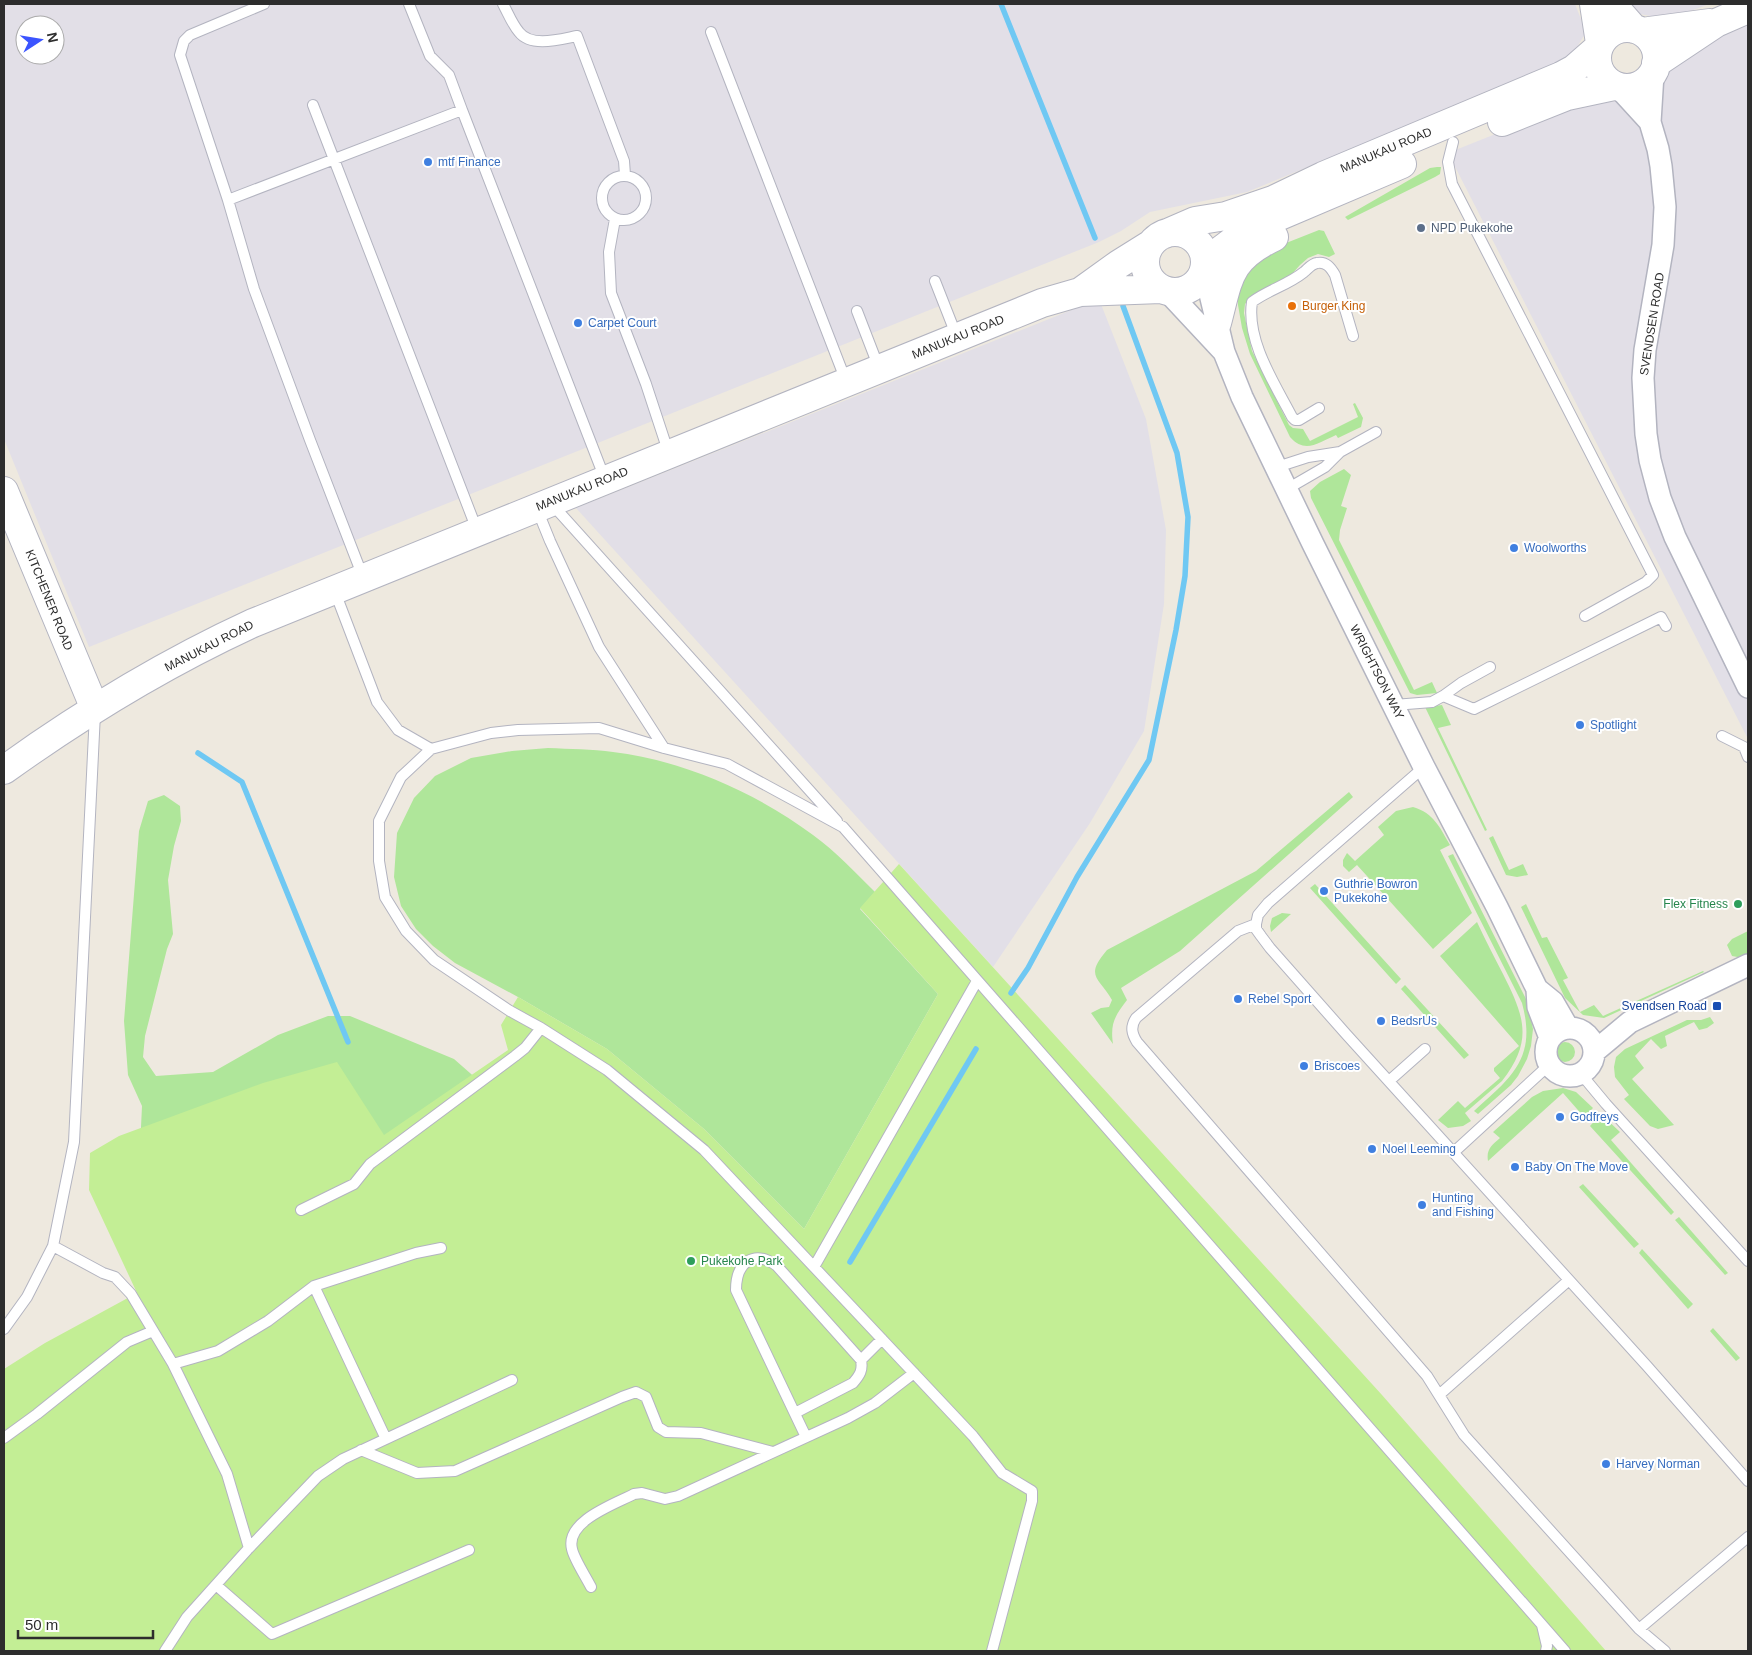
<svg xmlns="http://www.w3.org/2000/svg" width="1752" height="1655" font-family="Helvetica,sans-serif">
<style>
.industrial{fill:#e2dfe7;fill-rule:evenodd}
.green{fill:#afe69a}
.pitch{fill:#c3ee95}
.lines{fill:none;stroke-linecap:round;stroke-linejoin:round}
.stream{stroke:#6fc8f3;stroke-width:5.5}
.lane-casing{stroke:#b3b4c0;stroke-width:12}
.street-casing{stroke:#b3b4c0;stroke-width:24}
.secondary-casing{stroke:#b3b4c0;stroke-width:30}
.lane{stroke:#fff;stroke-width:10}
.street{stroke:#fff;stroke-width:21}
.secondary{stroke:#fff;stroke-width:28}
.shop-dot{fill:#3f7fe0;stroke:#fff;stroke-width:2}
.service-dot{fill:#5c6f8a;stroke:#fff;stroke-width:2}
.food-dot{fill:#e8710a;stroke:#fff;stroke-width:2}
.leisure-dot{fill:#2e9e5b;stroke:#fff;stroke-width:2}
.transit-dot{fill:#1a4fb4;stroke:#fff;stroke-width:2}
.labels{text-anchor:middle;stroke-width:4;stroke-linejoin:round;paint-order:stroke}
.street-label{font-size:12px;fill:#2d2d2d;stroke:#fff}
.shop-label{font-size:12px;fill:#366cbe;stroke:#fff;text-anchor:start}
.service-label{font-size:12px;fill:#4e5e75;stroke:#fff;text-anchor:start}
.food-label{font-size:12px;fill:#c56008;stroke:#fff;text-anchor:start}
.leisure-label{font-size:12px;fill:#27864d;stroke:#fff;text-anchor:end}
.transit-label{font-size:12px;fill:#164399;stroke:#fff;text-anchor:end}
</style>
<rect width="100%" height="100%" fill="#eee9df"/>
<path class="industrial" d="M4,4H1575L1586,32L1570,59L1247,192L1150,212L1121,231L1099,242L89,647L4,439ZM25,25H55V55H25Z
M1624,4H1709L1683,14L1666,19L1640,14Z
M1748,23V739L1448,153L1543,115L1590,104L1634,99L1649,93L1671,54Z
M1099,299L1146,419L1166,530L1164,604L1144,731L1090,823L993,967L576,508Z"/>
<path class="green" d="M1437,167H1441L1440,174L1435,177L1348,220L1345,217L1430,168Z
M1319,230L1324,231L1335,254L1329,257L1318,254L1308,258L1300,265L1292,274L1268,288L1254,294L1245,304L1244,313L1252,351L1289,425L1293,428L1303,429L1310,441L1358,417L1353,404L1355,403L1363,418L1361,427L1338,438L1336,435C1318,443 1305,454 1290,437L1250,354L1242,328L1238,305V290L1242,278L1271,249Z
M1344,469L1351,475L1341,506L1347,508L1340,530L1339,540L1414,690L1432,682L1437,693L1417,695L1410,693L1311,498L1310,491L1320,482Z
M1442,705L1451,725L1438,728L1487,830L1485,831L1425,707Z
M548,748C570,749 592,749 613,752C682,760 757,793 813,835C835,851 855,872 875,892L860,909L938,994L804,1229L704,1129L607,1049L518,997L455,963L433,946L416,929L401,906L394,877L397,833L414,798L435,776L471,758L512,751Z
M1349,792L1353,797L1180,951L1121,988L1127,1000C1115,1016 1110,1023 1113,1044L1091,1013L1101,1008L1109,1007L1112,1000C1099,977 1084,977 1107,950L1256,871Z
M164,795L180,806L181,821L174,846L168,880L173,934L167,949L145,1036L143,1057L156,1076L213,1072L278,1035L328,1016H350L454,1059L503,1102L631,1147L140,1148L142,1106L128,1075L124,1021L139,831L148,801Z
M1413,807C1434,813 1440,828 1450,845L1440,850L1472,913L1433,949L1357,865L1349,872L1343,866V860L1347,853L1355,861L1384,835L1378,827L1396,811Z
M1493,836L1509,870L1523,864L1528,875L1517,877L1506,875L1489,838Z
M1453,854L1527,1001L1533,1029L1531,1046L1527,1059L1518,1076L1511,1085L1478,1114L1474,1111C1512,1077 1537,1058 1522,1003L1448,856Z
M1315,884L1401,979L1396,984L1310,888Z
M1526,904L1542,938L1547,937L1568,978L1563,980L1580,1012L1594,1005L1603,1016L1703,971L1704,972L1604,1018L1583,1015L1565,998L1521,907Z
M1282,913L1291,914L1271,932L1270,926L1272,918Z
M1477,922C1485,939 1494,957 1503,974C1524,1016 1534,1040 1502,1081L1465,1113L1471,1121L1463,1126L1448,1128L1438,1120L1458,1101L1465,1108L1500,1078L1494,1071V1068L1519,1046L1440,956Z
M1748,931V955L1743,958L1732,956L1727,945L1732,939Z
M1405,985L1469,1055L1464,1059L1401,989Z
M1710,1017L1714,1023L1707,1028L1699,1030L1694,1022L1665,1036L1667,1046L1661,1049L1651,1039L1635,1056L1644,1068L1632,1079L1674,1125L1658,1129L1650,1126L1624,1099L1629,1095L1615,1077L1614,1067L1616,1057L1625,1049L1687,1020H1701Z
M1555 1052a10 10 0 1 1 20 0a10 10 0 1 1-20 0Z
M1563,1088L1576,1092L1593,1108L1584,1117L1563,1093L1488,1161C1486,1149 1492,1145 1500,1138L1493,1132L1532,1097L1543,1091Z
M1601,1114L1620,1132L1611,1140L1674,1212L1671,1215L1590,1126Z
M1583,1184L1639,1244L1634,1248L1579,1187Z
M1679,1217L1728,1273L1725,1275L1675,1220Z
M1642,1249L1693,1304L1688,1309L1639,1253Z
M1713,1328L1740,1358L1736,1361L1710,1331Z"/>
<path class="pitch" d="M899,864L1382,1395L1606,1651H4V1369L45,1343L137,1293L89,1190L90,1153L119,1136L263,1083L337,1062L384,1135L508,1050L501,1025L518,997L607,1049L704,1129L804,1229L938,994L860,908Z"/>
<g class="lines">
<path class="stream" d="M1001,4L1095,238
M198,753L242,782L348,1042
M1011,993L1028,968L1077,877L1149,760L1176,630L1185,576L1188,517L1177,453L1123,306
M850,1262L976,1049"/>
<defs>
<path id="lane" d="M264,4L190,35L184,41L180,55L228,200L254,289L310,440L363,577
M409,4L430,56L449,75L462,110
M503,4C508,13 512,24 519,32C531,48 561,39 577,36L624,161L625,175
M711,32L846,381
M313,105L477,530
M1453,142L1448,162L1452,184L1653,575L1646,582L1585,616
M602 198a22 22 0 1 1 44 0a22 22 0 1 1-44 0Z
M228,200L462,110L605,479
M615,219L609,252L611,293L646,384L669,454
M935,281L957,337
M857,311L879,368
M1319,408L1299,420H1295L1292,417C1275,384 1246,341 1252,302C1268,290 1288,285 1304,272C1308,269 1311,264 1317,263C1326,261 1331,268 1335,275L1353,336
M1277,467L1308,457L1340,452
M1287,489L1325,467L1340,452L1376,432
M551,503L837,821
M537,509L550,541L599,647L664,748
M335,592L377,702L398,730L431,749
M1443,696L1474,709L1661,617L1666,626
M1394,705L1432,702L1443,696L1461,683L1490,667
M1722,736L1744,747L1748,757
M1424,767L1268,903L1258,915L1256,924V929L1261,936L1270,948L1346,1034L1647,1366L1748,1481
M1256,924L1238,931L1136,1018C1130,1027 1132,1034 1137,1042L1427,1376L1464,1435L1639,1629L1665,1651
M1581,1074L1606,1104L1748,1261
M1389,1081L1425,1049
M1454,1152L1549,1065
M301,1210L354,1184L370,1164L515,1056L525,1048L541,1028
M53,1246L103,1273L115,1277L131,1294L173,1364L227,1474L249,1548
M814,1267L977,981
M314,1286L386,1439
M4,1329L27,1297L53,1246L74,1142L95,713
M861,1360L882,1339
M173,1364L218,1351L268,1321L314,1286L416,1253L441,1248
M1439,1395L1569,1280
M795,1413L853,1383C860,1375 863,1370 861,1360L777,1266C754,1249 736,1262 736,1290L806,1437
M4,1438L37,1414L127,1342L153,1331
M361,1450L417,1473L455,1471L622,1397L636,1392L646,1397L658,1427L666,1432L701,1433L773,1452
M216,1585L272,1634L469,1550
M591,1587C586,1577 574,1559 572,1549C565,1521 615,1504 634,1494L642,1493L665,1499L678,1496L848,1418L875,1403L914,1373
M1542,1625L1547,1646L1546,1651
M1639,1629L1748,1537
M165,1651L187,1617L249,1548L318,1476L343,1459L512,1380
M992,1651L1032,1501V1491L1002,1473L973,1436L704,1150L607,1070L541,1028L510,1011L434,960L406,931L385,897L379,861V821L401,777L431,749L491,733L518,730L599,728L664,748L727,764L843,827L1565,1651"/>
<path id="street" d="M1653,74L1650,122L1658,149L1661,166L1665,207L1663,245L1645,350L1643,378L1646,434L1650,460L1660,498L1675,537L1748,687
M1618,87L1650,122
M1204,269L1224,352L1242,397L1313,544L1424,767L1497,907L1537,989L1538,1007L1550,1038
M1168,292L1224,352
M1537,989L1553,1002L1568,1028
M1546 1052a24 24 0 1 1 48 0a24 24 0 1 1-48 0Z
M1594,1052L1630,1022L1748,965"/>
<path id="secondary" d="M1594,4L1600,43
M1612,4L1634,29
M1597 58a30 30 0 1 1 60 0a30 30 0 1 1-60 0Z
M1642,32L1710,23
M1656,63L1716,23L1748,9
M1502,122L1567,96L1614,86
M1145 262a30 30 0 1 1 60 0a30 30 0 1 1-60 0Z
M1165,234L1195,221L1226,216L1273,200L1323,176L1561,76L1574,69L1598,48
M1205,262L1249,229L1402,164
M1080,292L1119,264L1151,244
M1217,323C1229,278 1228,259 1274,237
M4,491L95,709
M4,770C82,714 166,663 253,623L1042,303L1080,292L1161,289"/>
</defs>
<use href="#lane" class="lane-casing"/>
<use href="#street" class="street-casing"/>
<use href="#secondary" class="secondary-casing"/>
<use href="#lane" class="lane"/>
<use href="#street" class="street"/>
<use href="#secondary" class="secondary"/>
</g>
<g class="shop-dot">
<circle cx="428" cy="162" r="5"/>
<circle cx="578" cy="323" r="5"/>
<circle cx="1514" cy="548" r="5"/>
<circle cx="1580" cy="725" r="5"/>
<circle cx="1324" cy="891" r="5"/>
<circle cx="1238" cy="999" r="5"/>
<circle cx="1381" cy="1021" r="5"/>
<circle cx="1304" cy="1066" r="5"/>
<circle cx="1560" cy="1117" r="5"/>
<circle cx="1372" cy="1149" r="5"/>
<circle cx="1515" cy="1167" r="5"/>
<circle cx="1422" cy="1205" r="5"/>
<circle cx="1606" cy="1464" r="5"/>
</g>
<circle class="service-dot" cx="1421" cy="228" r="5"/>
<circle class="food-dot" cx="1292" cy="306" r="5"/>
<g class="leisure-dot">
<circle cx="1738" cy="904" r="5"/>
<circle cx="691" cy="1261" r="5"/>
</g>
<rect class="transit-dot" x="1712" y="1001" width="10" height="10" rx="2.5"/>
<g class="labels">
<g class="street-label">
<text transform="translate(1386 150) rotate(-23)" y="4">MANUKAU ROAD</text>
<text transform="translate(1652 324) rotate(-81)" y="4">SVENDSEN ROAD</text>
<text transform="translate(958 337) rotate(-22)" y="4">MANUKAU ROAD</text>
<text transform="translate(582 489) rotate(-22)" y="4">MANUKAU ROAD</text>
<text transform="translate(49 600) rotate(68)" y="4">KITCHENER ROAD</text>
<text transform="translate(209 646) rotate(-27)" y="4">MANUKAU ROAD</text>
<text transform="translate(1377 672) rotate(63)" y="4">WRIGHTSON WAY</text>
</g>
<g class="shop-label">
<text x="438" y="166">mtf Finance</text>
<text x="588" y="327">Carpet Court</text>
<text x="1524" y="552">Woolworths</text>
<text x="1590" y="729">Spotlight</text>
<text x="1334" y="888">Guthrie Bowron<tspan x="1334" dy="14">Pukekohe</tspan></text>
<text x="1248" y="1003">Rebel Sport</text>
<text x="1391" y="1025">BedsrUs</text>
<text x="1314" y="1070">Briscoes</text>
<text x="1570" y="1121">Godfreys</text>
<text x="1382" y="1153">Noel Leeming</text>
<text x="1525" y="1171">Baby On The Move</text>
<text x="1432" y="1202">Hunting<tspan x="1432" dy="14">and Fishing</tspan></text>
<text x="1616" y="1468">Harvey Norman</text>
</g>
<g class="service-label">
<text x="1431" y="232">NPD Pukekohe</text>
</g>
<g class="food-label">
<text x="1302" y="310">Burger King</text>
</g>
<g class="leisure-label">
<text x="1728" y="908">Flex Fitness</text>
<text x="701" y="1265" text-anchor="start">Pukekohe Park</text>
</g>
<g class="transit-label">
<text x="1707" y="1010">Svendsen Road</text>
</g>
</g>
<rect width="1752" height="1655" fill="none" stroke="#2d2d2d" stroke-width="10"/>
<g transform="translate(40 40) rotate(78)"><circle r="24" fill="#ffffff" stroke="#ababab"/>
<path d="M0-4L9 19L0 12L-9 19Z" fill="#3b54ff"/>
<text y="-8" font-size="14" font-weight="bold" text-anchor="middle" fill="#2d2d2d">N</text>
</g>
<path d="M18 1630v8h135v-8" fill="none" stroke="#2d2d2d" stroke-width="2.5"/>
<text x="25" y="1630" font-size="15" fill="#2d2d2d" stroke="#ffffff" stroke-width="4" paint-order="stroke">50 m</text>
</svg>
